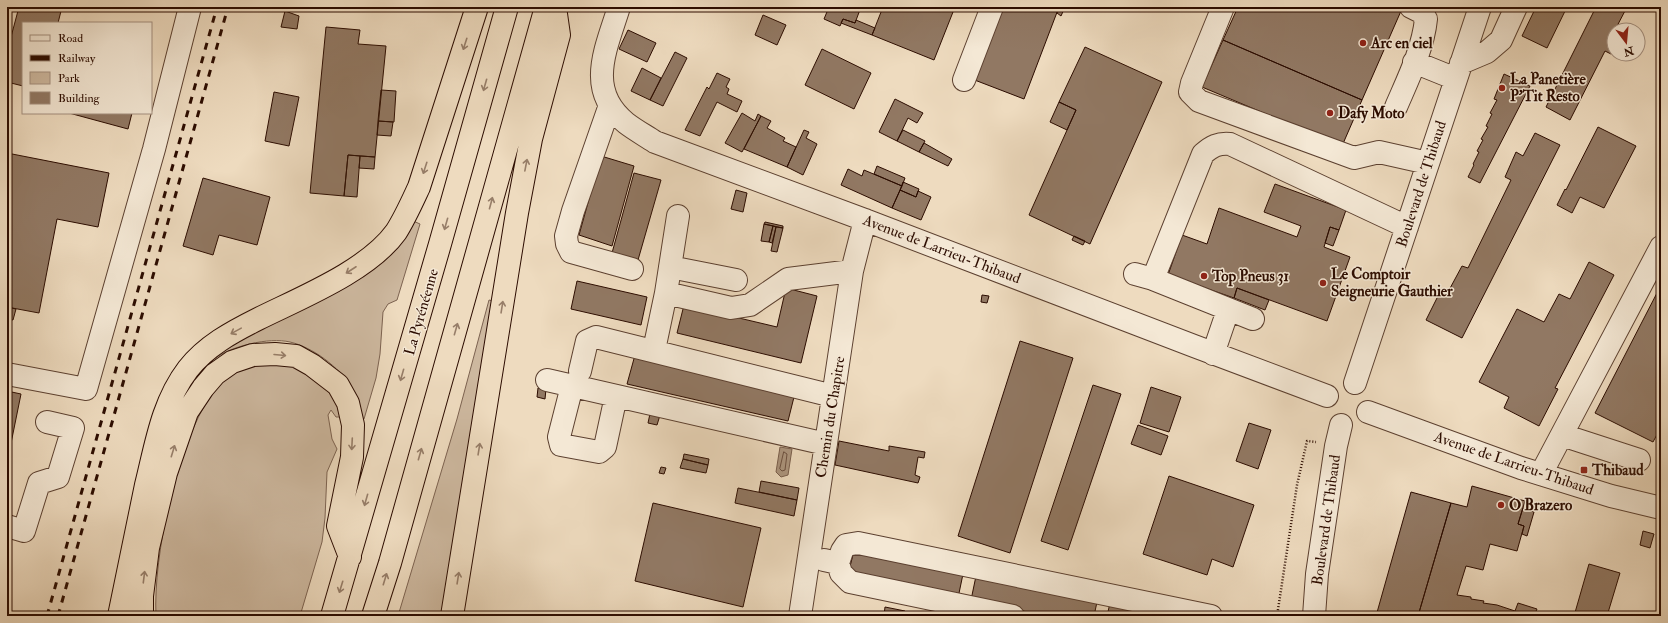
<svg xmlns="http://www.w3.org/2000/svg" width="1668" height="623" font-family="'IM FELL Double Pica',serif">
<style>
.green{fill:#cdb89f;stroke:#7c6250}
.water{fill:#ac957e;stroke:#795e4c}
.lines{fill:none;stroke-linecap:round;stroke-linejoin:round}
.shore{stroke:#6c503f;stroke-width:1}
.building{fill:#917863;stroke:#2c0c00}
.minor-casing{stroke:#5c4030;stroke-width:24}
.highway-casing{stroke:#2c0c00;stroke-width:24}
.path{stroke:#2c0c00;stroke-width:2.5;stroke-dasharray:1 2;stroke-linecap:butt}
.minor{stroke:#f4e8d5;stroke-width:22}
.highway{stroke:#eedbbf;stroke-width:22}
.rail{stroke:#2c0c00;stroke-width:3;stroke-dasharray:7 7;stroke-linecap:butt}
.oneway{stroke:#977e69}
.poi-dot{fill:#8f2418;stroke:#f4e8d5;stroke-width:1.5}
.labels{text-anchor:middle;stroke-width:3;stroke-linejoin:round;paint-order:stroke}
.poi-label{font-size:15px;font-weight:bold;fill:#2c0c00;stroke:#f4e8d5;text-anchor:start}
.street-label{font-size:15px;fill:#2c0c00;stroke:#f4e8d5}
</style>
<rect width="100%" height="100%" fill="#eedbbf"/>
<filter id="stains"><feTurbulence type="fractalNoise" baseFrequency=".005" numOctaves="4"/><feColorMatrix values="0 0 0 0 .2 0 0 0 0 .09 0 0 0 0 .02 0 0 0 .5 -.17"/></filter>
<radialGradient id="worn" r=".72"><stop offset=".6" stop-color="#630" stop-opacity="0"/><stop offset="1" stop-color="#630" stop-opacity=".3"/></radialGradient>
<path class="green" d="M411,220L420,224L397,300L388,304L383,312L380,354L376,378L364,419H361C357,408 355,396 350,387C340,367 312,347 290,342C269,337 231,346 214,359C197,374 186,394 173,412L202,362Z
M489,300L493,301L443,616H398L457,419Z
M261,363L288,364L312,374L325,387L336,402L340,417H336L331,410L328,415L332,439L337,449L327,472L325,518L322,542L300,616H156C153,555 177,445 211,395C215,390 218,384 222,380C234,371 246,367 261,363Z"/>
<path class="water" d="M780,447L792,449L788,475L781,477L776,472Z"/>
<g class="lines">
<path class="shore" d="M784,452L787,454L785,470L782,471L780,469Z"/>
</g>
<path class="building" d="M19,7H62L58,23H23V86L7,82V52Z
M829,7H861L855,23L843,19L840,26L824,19Z
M883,7H939L953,12L934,60L872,35Z
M1000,7H1059L1024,99L972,79Z
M1059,7H1065L1061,16L1057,13Z
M1238,7H1393L1401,11L1362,100L1223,40Z
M1536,7H1567L1547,48L1522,36Z
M1596,7H1627L1615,30H1614L1610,42L1614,44V48L1611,54L1605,51L1570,120L1546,107Z
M285,11L299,16L297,29L281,27Z
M763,15L786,25L777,45L755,35Z
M843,19L855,23L856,20L875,28L872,35L841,23Z
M326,27L360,30L358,44L386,46L375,157L348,155L344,196L310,193Z
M628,30L656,43L647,62L619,49Z
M1223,40L1362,100L1342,146L1202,87Z
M1085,47L1162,82L1090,244L1029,215L1076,110L1059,102Z
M822,49L871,73L854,109L805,85Z
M675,52L687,58L663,106L650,100Z
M642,68L661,78L650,100L631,91Z
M717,73L730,79L726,87L729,89L727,94L742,101L737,112L717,102L700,136L685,130L707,87L709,89Z
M1504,74L1530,86L1480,183L1468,177L1474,165L1473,164L1479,152L1477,151L1483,140L1481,139L1488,127L1486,126L1492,114L1490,113L1497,100L1494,99Z
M381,90L396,91L394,122L378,121Z
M274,92L299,97L289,146L265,141Z
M895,99L923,113L917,123L908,118L897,141L879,132Z
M1059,102L1076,110L1067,130L1050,122Z
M69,113H132L128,129Z
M742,113L755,121L758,114L761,116L742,152L725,143Z
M761,116L771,121L767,128L785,138L783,141L796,147L787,167L744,149Z
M378,121L393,122L391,136L377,135Z
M1598,127L1636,146L1604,208L1580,197L1572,213L1557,205L1565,189L1566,190Z
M804,130L809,132L806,138L817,144L803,175L787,167Z
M903,130L925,141L919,152L897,141Z
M1535,133L1560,145L1462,338L1426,320L1439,294L1448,292L1462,266L1468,268L1511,180L1505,177L1516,152L1523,156Z
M924,143L952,159L948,166L919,152Z
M7,153L109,173L98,227L57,219L39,313L7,307Z
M348,155L360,156L357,197L344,196Z
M360,156L375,157L374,169L359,168Z
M601,156L634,166L612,246L579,235Z
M877,166L905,178L902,186L874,174Z
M848,169L862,176L864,170L902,186L892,208L841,185Z
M634,173L661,180L638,260L612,253Z
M203,178L270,197L257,245L219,235L213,255L183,246Z
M903,182L919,189L916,197L900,190Z
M1275,184L1346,210L1339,230L1330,227L1324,247L1350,257L1327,321L1237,288L1234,298L1168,275L1182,235L1207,244L1219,208L1297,237L1301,226L1264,212Z
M736,190L747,193L743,212L731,209Z
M900,190L916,197L918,191L931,197L921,220L892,208Z
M765,222L783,226V228L764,224Z
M764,224L773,226L769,242L761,241Z
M773,226L776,227L772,243L769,242Z
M776,227L783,228L777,252L771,251Z
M1330,227L1339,230L1333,246L1325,243Z
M1074,236L1085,241L1083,245L1072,240Z
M1589,262L1614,275L1555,388L1558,389L1539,426L1504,408L1509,397L1479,382L1517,309L1544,322L1559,294L1570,299Z
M577,281L647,297L641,325L571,309Z
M786,288L817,296L801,363L677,333L684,305L777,327Z
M1237,288L1269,300L1265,310L1234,298Z
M1658,291L1661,292V427L1653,442L1595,413Z
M982,295L989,296L987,303L981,302Z
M7,307L16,309L13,320L7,319Z
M1020,341L1073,358L1010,553L958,536Z
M635,355L795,393L788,421L627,384Z
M1093,385L1121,394L1068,550L1041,541Z
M1151,387L1181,397L1169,432L1140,423Z
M538,388L546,389L545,399L537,397Z
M7,391L21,394L7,463Z
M651,409L661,412L657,425L648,423Z
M1249,423L1271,430L1258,469L1236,461Z
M1138,425L1168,436L1161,455L1131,444Z
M839,441L889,451V446L925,452L924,458L918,457L915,475L920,477L918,483L835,465Z
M684,454L709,459L708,465L683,459Z
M683,459L708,465L706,473L680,468Z
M661,467L666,468L664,474L659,473Z
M1169,476L1254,505L1233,567L1212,559L1207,575L1143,554Z
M761,481L799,488L797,500L759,492Z
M1472,486L1525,501L1518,524L1524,526L1517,551L1490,544L1483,570L1466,566L1457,595L1471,597V599L1484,601L1483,603L1497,605L1515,611L1518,603L1537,609L1534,616H1418L1451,503L1467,507Z
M738,488L797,500L794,516L735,503Z
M1411,492L1451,503L1418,616H1376Z
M653,503L761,528L743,607L635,581Z
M1523,508L1534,512L1527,536L1522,534L1524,526L1518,524Z
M1643,531L1654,534L1650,548L1640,545Z
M854,551L963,574L958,598L848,574Z
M1589,564L1620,573L1607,616H1574Z
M976,576L1097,602L1094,616H1046L971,600Z
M1110,603L1170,616H1107Z
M885,607L905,611L904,616L884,615Z"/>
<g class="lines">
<defs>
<path id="minor" d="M619,7C606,49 585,90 626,123C635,130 646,136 655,142L865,220L1194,346L1327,396
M1223,7L1192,83L1190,92L1199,101L1354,158L1379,152L1428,163
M1414,62L1456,79
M1461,63L1487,52L1501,40L1516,7
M964,80L992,7
M610,105L573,211L566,236L567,244L571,252L632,269
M1396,107C1408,79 1423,49 1426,19L1421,12L1411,7
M670,267L736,280
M1135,274L1153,279
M666,293L678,216
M1253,319L1153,279L1203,154C1212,146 1218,143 1230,144L1407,227
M654,350L666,293L731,308L750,305L788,279L852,271
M1213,354L1228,310
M580,371L587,341L596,337L833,396
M7,374L86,389L154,149L190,7
M547,380L826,444
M1355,383L1480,7
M572,386L559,437L561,445L599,452L605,447L616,396
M1368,412L1521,468L1611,496L1661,508
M1562,435L1639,460
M1541,474L1661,247
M7,526L24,531L39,483L58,477L73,428L47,422
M824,560L838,563L841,573L850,582L1013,616
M838,563L842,551L846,545L858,543L1211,616
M800,616L852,271L865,220
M1314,616L1317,574L1336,446L1341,425"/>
<path id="highway" d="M119,616C128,572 137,529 146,485C156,445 162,403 188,369C206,346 232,332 258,319C300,298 368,271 396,232C405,218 412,202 419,187L477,7
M142,616V596L148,548L166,473L187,412L203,388L215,374L232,362L253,355L275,354L296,356L312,365L338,385L348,403L353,425L352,457L338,526L350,557
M332,616L440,244L507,7
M373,616L390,563L546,7
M452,616L517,213L531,139L559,35L555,7"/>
</defs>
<use href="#minor" class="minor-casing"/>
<use href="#highway" class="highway-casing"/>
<path class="path" d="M1277,616L1297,485L1307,441L1316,442"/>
<use href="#minor" class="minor"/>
<use href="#highway" class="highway"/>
<path class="rail" d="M47,616L217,7
M58,616L228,7"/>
</g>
<defs><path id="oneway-shaft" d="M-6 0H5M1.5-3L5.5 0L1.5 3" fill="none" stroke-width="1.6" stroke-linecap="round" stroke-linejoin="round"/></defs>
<g class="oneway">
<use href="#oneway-shaft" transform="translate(465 44) rotate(108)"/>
<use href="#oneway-shaft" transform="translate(485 85) rotate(106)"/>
<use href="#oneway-shaft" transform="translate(526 165) rotate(-79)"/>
<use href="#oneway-shaft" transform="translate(425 168) rotate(108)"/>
<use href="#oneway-shaft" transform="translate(491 203) rotate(-75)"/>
<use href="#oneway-shaft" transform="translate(446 224) rotate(106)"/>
<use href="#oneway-shaft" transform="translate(351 270) rotate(147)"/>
<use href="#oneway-shaft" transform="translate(502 307) rotate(-81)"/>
<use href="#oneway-shaft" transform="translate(456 329) rotate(-74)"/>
<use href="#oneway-shaft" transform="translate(236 331) rotate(151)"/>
<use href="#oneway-shaft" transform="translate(280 355) rotate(5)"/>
<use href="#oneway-shaft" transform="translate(402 375) rotate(106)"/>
<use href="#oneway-shaft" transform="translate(352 444) rotate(93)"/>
<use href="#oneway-shaft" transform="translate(479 449) rotate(-81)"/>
<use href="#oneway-shaft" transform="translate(173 451) rotate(-73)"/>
<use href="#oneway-shaft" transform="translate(420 454) rotate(-74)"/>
<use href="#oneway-shaft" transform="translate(366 500) rotate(106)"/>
<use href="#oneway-shaft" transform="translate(144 577) rotate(-83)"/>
<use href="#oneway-shaft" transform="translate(458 578) rotate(-81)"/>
<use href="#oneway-shaft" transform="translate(385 579) rotate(-73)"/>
<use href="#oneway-shaft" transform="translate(341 587) rotate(107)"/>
</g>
<g class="poi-dot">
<circle cx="1363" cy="43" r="4"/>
<circle cx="1502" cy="88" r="4"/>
<circle cx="1330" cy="113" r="4"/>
<circle cx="1204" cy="276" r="4"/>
<circle cx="1323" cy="283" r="4"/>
<rect x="1580" y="466" width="8" height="8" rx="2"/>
<circle cx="1501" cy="505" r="4"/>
</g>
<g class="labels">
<g class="poi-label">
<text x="1371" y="48">Arc en ciel</text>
<text x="1510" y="84">La Panetière<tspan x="1510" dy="17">P'Tit Resto</tspan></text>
<text x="1338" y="118">Dafy Moto</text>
<text x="1331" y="279">Le Comptoir<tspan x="1331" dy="17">Seigneurie Gauthier</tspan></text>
<text x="1212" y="281">Top Pneus 31</text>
<text x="1592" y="475">Thibaud</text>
<text x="1509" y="510">O Brazero</text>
</g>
<g class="street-label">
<text transform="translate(1421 184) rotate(-72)" y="5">Boulevard de Thibaud</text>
<text transform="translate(942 249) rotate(21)" y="5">Avenue de Larrieu-Thibaud</text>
<text transform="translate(421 312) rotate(-74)" y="5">La Pyrénéenne</text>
<text transform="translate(830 417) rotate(-81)" y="5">Chemin du Chapitre</text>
<text transform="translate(1514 463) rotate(19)" y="5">Avenue de Larrieu-Thibaud</text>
<text transform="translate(1326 520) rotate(-82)" y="5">Boulevard de Thibaud</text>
</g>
</g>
<rect width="1668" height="623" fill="none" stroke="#eedbbf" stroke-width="24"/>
<rect x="8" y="8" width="1652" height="607" fill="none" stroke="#2c0c00" stroke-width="2"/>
<rect x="12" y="12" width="1644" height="599" fill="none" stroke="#2c0c00"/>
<rect x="22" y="22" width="130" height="92" fill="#f4e8d5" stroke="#a49080"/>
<rect x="30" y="35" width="20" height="6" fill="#f4e8d5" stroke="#a49080"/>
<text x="58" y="42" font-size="12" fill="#2c0c00">Road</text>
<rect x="30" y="55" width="20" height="6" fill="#2c0c00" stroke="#a49080"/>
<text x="58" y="62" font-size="12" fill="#2c0c00">Railway</text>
<rect x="30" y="72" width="20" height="12" fill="#cdb89f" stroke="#a49080"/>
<text x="58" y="82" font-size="12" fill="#2c0c00">Park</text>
<rect x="30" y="92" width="20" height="12" fill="#917863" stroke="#a49080"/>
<text x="58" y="102" font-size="12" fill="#2c0c00">Building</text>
<g transform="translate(1626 42) rotate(164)"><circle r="19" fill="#f4e8d5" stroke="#a49080"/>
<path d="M0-3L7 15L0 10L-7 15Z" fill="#8f2418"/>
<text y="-6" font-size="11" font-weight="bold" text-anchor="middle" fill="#2c0c00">N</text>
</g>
<rect width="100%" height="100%" filter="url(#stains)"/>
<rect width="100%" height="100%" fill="url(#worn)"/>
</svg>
